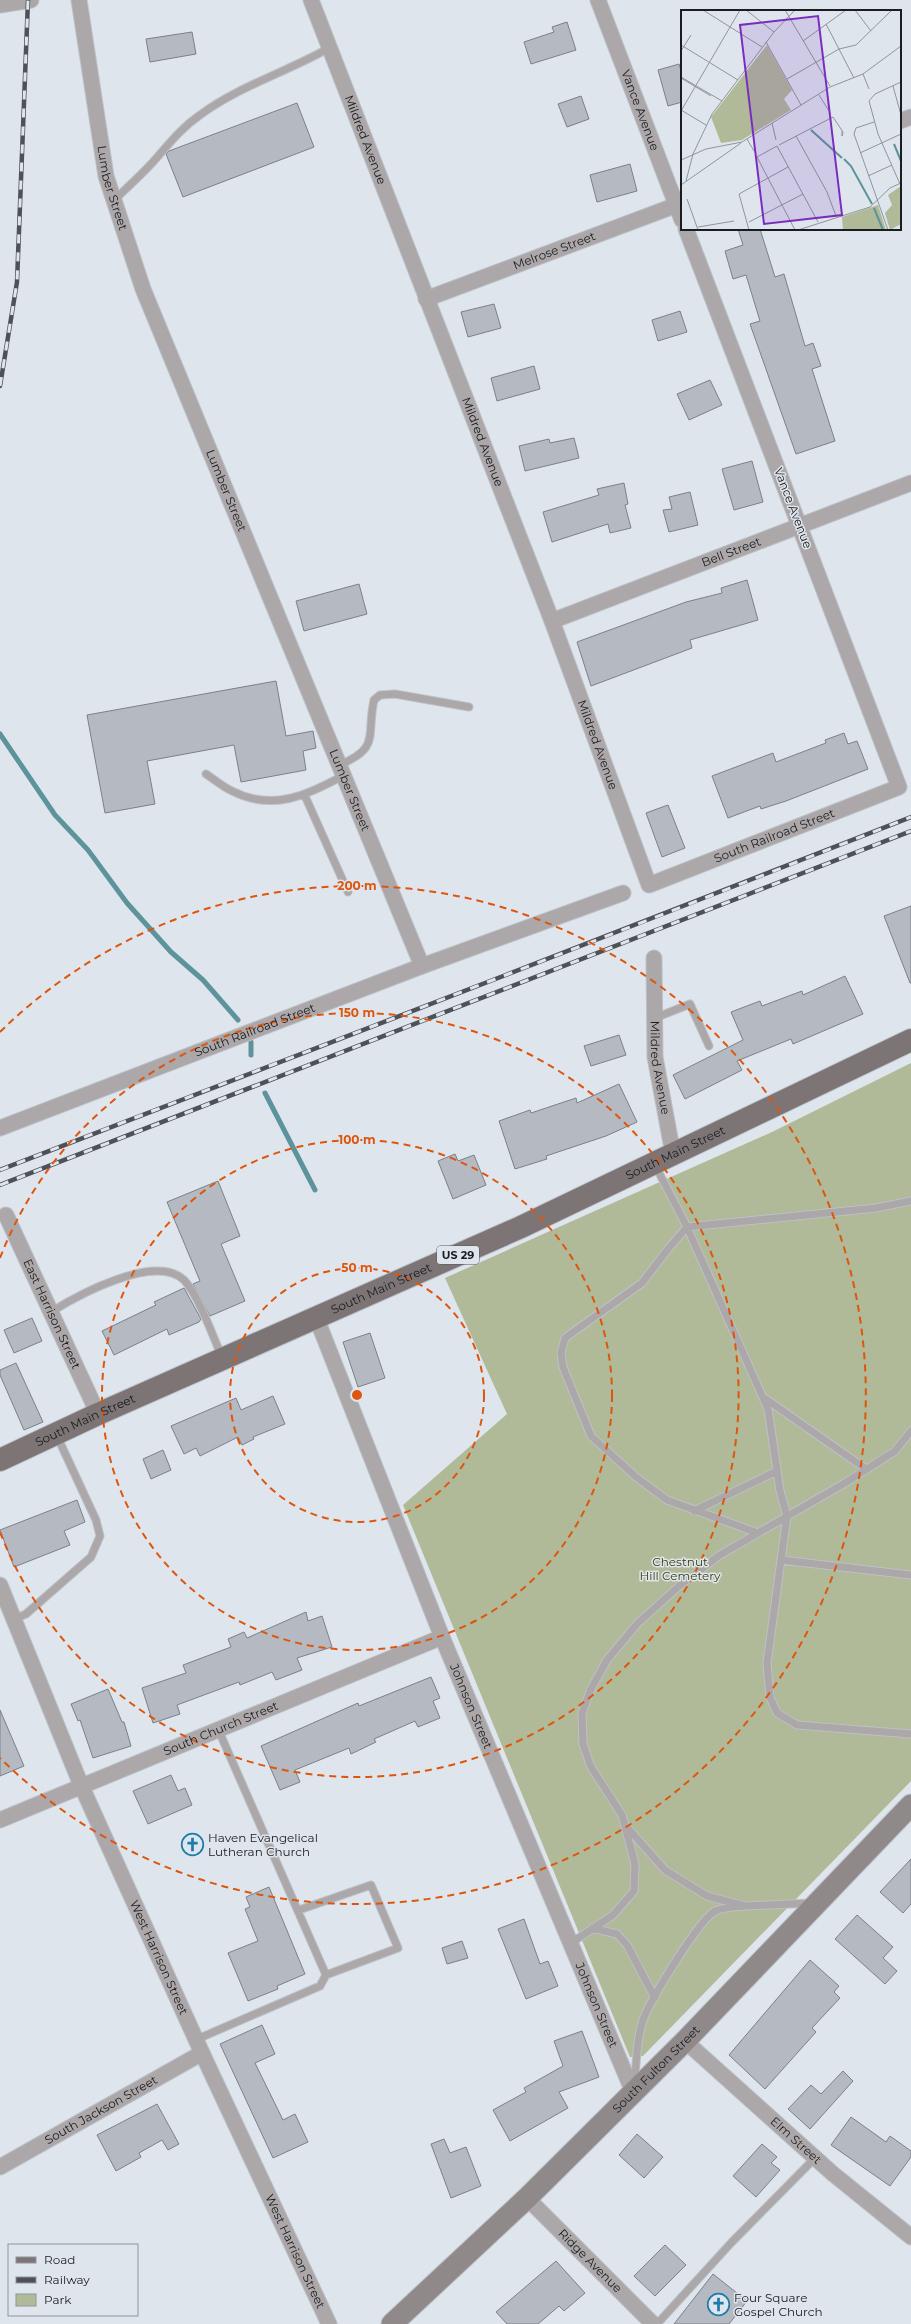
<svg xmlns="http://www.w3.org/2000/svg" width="911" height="2324" font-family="Montserrat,sans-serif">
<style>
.green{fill:#b1ba98}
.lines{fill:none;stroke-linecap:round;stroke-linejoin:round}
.stream{stroke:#5d949c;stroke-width:5}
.building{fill:#b5bac2;stroke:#7c8188}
.lane-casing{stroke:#bcc1c8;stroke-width:9}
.street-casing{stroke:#bcc1c8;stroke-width:17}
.secondary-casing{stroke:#bcc1c8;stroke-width:23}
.primary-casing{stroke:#bcc1c8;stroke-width:24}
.lane{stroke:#aca7a8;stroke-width:7}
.street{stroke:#aca7a8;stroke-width:15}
.secondary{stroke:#90898a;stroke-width:21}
.primary{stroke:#7c7475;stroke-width:22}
.rail-casing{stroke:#4e5156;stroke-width:4.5}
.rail{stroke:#dfe5ed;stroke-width:3;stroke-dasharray:9;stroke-linecap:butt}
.ring{fill:none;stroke:#de560d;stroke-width:2;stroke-dasharray:7 5}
.labels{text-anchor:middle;stroke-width:3;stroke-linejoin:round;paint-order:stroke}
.shield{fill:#dfe5ed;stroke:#55585d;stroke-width:1}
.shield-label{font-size:11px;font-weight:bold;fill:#1a1c1f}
.street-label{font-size:12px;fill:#1a1c1f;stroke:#dfe5ed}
.park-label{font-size:12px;fill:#353f0d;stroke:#dfe5ed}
.poi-label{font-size:12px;fill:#1a1c1f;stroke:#dfe5ed;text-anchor:start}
.inset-river{fill:none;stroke:#5d949c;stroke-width:2}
.inset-road{fill:none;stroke:#90959b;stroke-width:1}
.view{fill:#7b2cbf;fill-opacity:0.15;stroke:#7b2cbf;stroke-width:2}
.inset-edge{fill:none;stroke:#1a1c1f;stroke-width:2}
.centre{fill:#de560d;stroke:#dfe5ed;stroke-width:2}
.ring-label{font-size:12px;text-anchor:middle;font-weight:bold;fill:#de560d;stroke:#dfe5ed;stroke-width:3;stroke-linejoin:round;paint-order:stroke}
</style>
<rect width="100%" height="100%" fill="#dfe5ed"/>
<path class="green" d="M911,1063V1781L643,2056L630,2057L403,1505L507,1414L445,1278L772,1132Z"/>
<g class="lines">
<path class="stream" d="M0,734L55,815L88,850L127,903L171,952L203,980L238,1020
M251,1055V1042
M265,1093L315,1190"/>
</g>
<path class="building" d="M567,22L576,50L531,64L524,42L554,32L552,27Z
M192,32L196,54L150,62L146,39Z
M679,64L682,74V102L668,106L658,70Z
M581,96L589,119L567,127L558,104Z
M297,103L314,147L183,197L166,154L169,151Z
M630,164L637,191L597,202L590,175Z
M738,229H760L775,277L784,274L805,346L813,343L821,366L812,369L835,441L796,454L750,324L760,321L746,275L733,279L725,251L743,245Z
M494,304L501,328L468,337L461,312Z
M680,311L687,332L658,341L652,320Z
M534,366L540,389L497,401L491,378Z
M710,380L722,405L689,420L677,394Z
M574,438L579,458L525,471L519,446L549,439L550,443Z
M752,461L763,502L734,510L722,469Z
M624,483L628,504L625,505L631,528L610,533L608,524L552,542L543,512L599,495L597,489Z
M690,492L698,525L669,532L663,510L672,509L669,497Z
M747,580L758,620L690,640L692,648L591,686L577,642L686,602L722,593L721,588Z
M359,584L367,614L304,631L296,601Z
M276,681L286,736L313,731L316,748L303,751L306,770L241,782L234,745L147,761L155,804L105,813L87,715Z
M844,733L848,744L857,741L868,769L786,801L761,809L760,806L728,818L712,776L773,753L776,762L826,743L825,740Z
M668,805L685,848L662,857L646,813Z
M911,906V983H910L884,916Z
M845,976L863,1014L793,1044L791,1039L737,1061L742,1070L685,1099L673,1075L743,1040L731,1012L760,1001L762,1006L802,991L803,995Z
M619,1035L626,1055L591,1066L584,1046Z
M619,1084L637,1122L606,1136L546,1156L547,1159L515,1169L499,1121L530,1110L531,1113L576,1098L577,1103Z
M455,1154L458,1161L474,1155L486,1185L453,1199L438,1161Z
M218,1181L240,1236L221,1244L245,1301L210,1316L193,1284L200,1281L167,1202Z
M184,1288L201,1319L199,1322L169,1335L167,1329L114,1355L102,1331L156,1305L154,1302Z
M32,1318L42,1341L14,1353L4,1330Z
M370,1333L385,1378L358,1387L343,1342Z
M16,1363L43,1422L24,1430L0,1375V1370Z
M273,1396L285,1424L253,1437L254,1439L242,1445L238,1437L200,1456L196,1448L184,1454L171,1426L236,1398L241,1410Z
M163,1450L171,1470L151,1479L143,1459Z
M77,1500L85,1522L64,1531L70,1545L14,1567L0,1530Z
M306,1612L308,1621L322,1616L332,1647L297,1658L302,1670L276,1680L272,1672L240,1685L239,1682L177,1705L180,1714L153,1723L142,1688L186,1673L183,1665L231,1647L228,1639L244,1632L247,1638Z
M431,1677L440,1698L433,1701L440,1718L418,1727L415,1721L374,1739L376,1742L351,1754L349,1748L295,1770L300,1782L280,1790L261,1746L358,1703L359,1706Z
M108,1689L122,1722H124L131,1746L93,1758L80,1720L78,1721L71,1704Z
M0,1710L24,1766L0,1776Z
M171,1775L178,1791L185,1788L192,1805L148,1824L133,1791Z
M911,1859V1904L903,1913L880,1892Z
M269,1887L305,1974L277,1986L278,1989L248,2001L228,1953L258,1941L245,1909L250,1907L246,1897Z
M857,1915L893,1947L883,1958L897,1971L885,1984L835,1939Z
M524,1919L540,1964L548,1961L558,1986L526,1999L498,1929Z
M462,1941L468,1958L447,1964L442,1948Z
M810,1960L839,1986L834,1992L840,1998L812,2028L816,2032L765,2089L729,2055Z
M262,2025L275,2054L255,2063L283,2120L295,2114L308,2142L273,2158L220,2044Z
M582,2031L599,2077L559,2092L568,2108L510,2141L493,2110L526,2092L524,2088L563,2066L554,2041Z
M843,2071L853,2081L810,2129L788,2109L811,2085L821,2094Z
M157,2104L179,2144L168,2150L162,2140L139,2153L141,2157L116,2171L97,2135Z
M851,2117L886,2142L890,2136L911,2151V2157L890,2186L831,2145Z
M637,2134L663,2157L644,2178L619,2155Z
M444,2139L450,2153L466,2147L481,2186L451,2198L431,2144Z
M762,2144L777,2157L771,2163L780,2170L756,2197L733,2176Z
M665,2245L686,2265L655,2296L634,2276Z
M556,2261L585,2293L564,2311L559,2306L538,2324H507L496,2312Z
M713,2274L747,2301L729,2324H674Z"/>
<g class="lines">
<defs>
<path id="lane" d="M114,200C127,188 140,176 153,162C168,145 181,128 200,115C239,86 287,72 329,48
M339,765C381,748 366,736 374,700L380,695L395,694L469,707
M206,774C215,780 223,787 232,791C273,812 306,795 343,776
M305,796L348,892
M655,1018L690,1004L709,1046
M655,1165L687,1227L768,1409L780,1491L787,1516L767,1663L770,1697L777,1713L797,1725L911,1734
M51,1312C78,1295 155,1253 184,1280C199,1296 213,1337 222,1357
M763,1397L866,1469
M694,1511L777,1471
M758,1533L667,1500L636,1477L591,1436L563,1367L561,1353L565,1338L642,1283L668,1249L687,1227L876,1208L911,1201
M781,1560L911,1575
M14,1619L26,1614L91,1557L100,1536L96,1520L57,1436
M626,1826L665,1870L707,1896L745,1906L812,1903
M299,1910L371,1885L398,1948L326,1975
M592,1928L617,1934L627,1945L655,1998
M571,1943L613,1915L634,1891L635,1864L622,1815L591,1767L583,1744L582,1713L591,1689L607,1660L637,1624L679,1586L720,1555L845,1483L895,1451L911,1431
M195,2040L320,1986L326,1975L218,1729
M634,2085C637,2063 636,2036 645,2015C654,1995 698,1921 715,1911C723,1907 737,1907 745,1906
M657,2324L731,2243L815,2158"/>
<g id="street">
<path id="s1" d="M79,0L106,176L143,289L422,966"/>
<path id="s2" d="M311,0L552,621L649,885L899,787L686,229"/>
<path id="s3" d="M598,0L682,220"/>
<path d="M0,5L31,0"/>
<path d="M900,121L911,117"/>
<path id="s4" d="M426,299L682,203"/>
<path id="s5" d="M552,621L911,483"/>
<path id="s6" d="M654,958L655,1057L673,1154"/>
<path id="s7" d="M0,1128L422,966L623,893"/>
<path id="s8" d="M6,1215L98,1414"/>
<path id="s9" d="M316,1317L442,1637L633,2092"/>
<path id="s10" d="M0,1585L81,1785L202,2053L329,2324"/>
<path id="s11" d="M0,1820L442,1637"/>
<path id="s12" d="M685,2041L832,2173L911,2237"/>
<path id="s13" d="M0,2167L202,2053"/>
<path id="s14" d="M527,2198L653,2324"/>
</g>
<g id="secondary">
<path id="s15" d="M392,2324L527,2198L685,2041L911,1805"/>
</g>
<g id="primary">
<path id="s16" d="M0,1460L98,1414L521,1227L911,1040"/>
</g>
</defs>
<use href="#lane" class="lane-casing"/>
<use href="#street" class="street-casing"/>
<use href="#secondary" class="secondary-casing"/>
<use href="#primary" class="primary-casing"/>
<use href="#lane" class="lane"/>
<use href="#street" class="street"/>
<use href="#secondary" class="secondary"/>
<use href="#primary" class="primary"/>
<defs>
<path id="rail" d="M0,386L17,282L28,0
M0,1170C304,1052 608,937 911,817
M0,1185L911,831"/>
</defs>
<use href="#rail" class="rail-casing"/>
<use href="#rail" class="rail"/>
</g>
<g class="ring">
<circle cx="357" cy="1395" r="127"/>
<circle cx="357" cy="1395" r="255"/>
<path d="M0 1258A382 382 0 1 1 0 1532"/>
<path d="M0 1032A509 509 0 1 1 0 1758"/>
</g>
<defs>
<symbol id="church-ring" viewBox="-11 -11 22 22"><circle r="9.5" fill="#dfe5ed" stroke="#1f7ba9" stroke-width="1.5"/><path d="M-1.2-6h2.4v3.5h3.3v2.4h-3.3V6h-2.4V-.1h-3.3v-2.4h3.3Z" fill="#1f7ba9"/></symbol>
</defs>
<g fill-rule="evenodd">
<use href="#church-ring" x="180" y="1832" width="25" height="25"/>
<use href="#church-ring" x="706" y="2292" width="25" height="25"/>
</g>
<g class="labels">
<rect class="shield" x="437" y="1246" width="42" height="18" rx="3"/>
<g class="shield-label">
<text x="458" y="1259">US 29</text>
</g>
<g class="street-label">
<text dy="4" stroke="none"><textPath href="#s3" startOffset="118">Vance Avenue</textPath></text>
<text dy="4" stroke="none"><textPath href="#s2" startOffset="150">Mildred Avenue</textPath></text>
<text dy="4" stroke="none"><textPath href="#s1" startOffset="191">Lumber Street</textPath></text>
<text dy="4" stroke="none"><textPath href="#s4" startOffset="137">Melrose Street</textPath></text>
<text dy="4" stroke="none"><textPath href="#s2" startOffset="474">Mildred Avenue</textPath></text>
<text dy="4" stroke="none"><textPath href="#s1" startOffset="515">Lumber Street</textPath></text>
<text transform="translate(793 508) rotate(69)" y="4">Vance Avenue</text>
<text dy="4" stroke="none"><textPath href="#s5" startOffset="192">Bell Street</textPath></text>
<text dy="4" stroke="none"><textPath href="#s2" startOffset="798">Mildred Avenue</textPath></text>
<text dy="4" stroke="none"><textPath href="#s1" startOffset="839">Lumber Street</textPath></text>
<text dy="4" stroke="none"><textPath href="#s2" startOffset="1082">South Railroad Street</textPath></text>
<text dy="4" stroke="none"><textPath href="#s7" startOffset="273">South Railroad Street</textPath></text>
<text dy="4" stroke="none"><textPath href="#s6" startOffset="110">Mildred Avenue</textPath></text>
<text dy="4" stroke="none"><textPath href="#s16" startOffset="742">South Main Street</textPath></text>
<text dy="4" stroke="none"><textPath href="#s16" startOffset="418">South Main Street</textPath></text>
<text dy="4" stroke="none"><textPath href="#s8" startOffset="109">East Harrison Street</textPath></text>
<text dy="4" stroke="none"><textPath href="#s16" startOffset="94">South Main Street</textPath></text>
<text dy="4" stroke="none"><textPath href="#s9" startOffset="419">Johnson Street</textPath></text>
<text dy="4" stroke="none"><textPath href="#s11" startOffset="239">South Church Street</textPath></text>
<text dy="4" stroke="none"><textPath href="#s10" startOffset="405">West Harrison Street</textPath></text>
<text dy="4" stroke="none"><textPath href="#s9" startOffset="743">Johnson Street</textPath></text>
<text dy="4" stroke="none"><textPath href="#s15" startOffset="367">South Fulton Street</textPath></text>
<text dy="4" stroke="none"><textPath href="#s13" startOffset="116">South Jackson Street</textPath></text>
<text dy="4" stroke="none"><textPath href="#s12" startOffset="149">Elm Street</textPath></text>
<text dy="4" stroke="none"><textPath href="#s10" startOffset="729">West Harrison Street</textPath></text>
<text dy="4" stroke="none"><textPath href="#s14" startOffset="89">Ridge Avenue</textPath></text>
</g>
<g class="park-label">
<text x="680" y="1566">Chestnut<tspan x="680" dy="14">Hill Cemetery</tspan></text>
</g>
<g class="poi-label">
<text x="208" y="1842">Haven Evangelical<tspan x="208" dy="14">Lutheran Church</tspan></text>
<text x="734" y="2302">Four Square<tspan x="734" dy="14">Gospel Church</tspan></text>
</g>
</g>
<g transform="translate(681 10)">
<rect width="220" height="220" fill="#dfe5ed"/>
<path d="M86,35L111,80L103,89L110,100L61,130L40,133L30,107ZM220,176V214L209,220L204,203L211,195L207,185ZM197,195L205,220H162L161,207Z" fill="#b1ba98"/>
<path class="inset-river" d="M130,120L161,148M213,134L220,151M163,149L170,156L191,194M193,198L202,220"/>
<path class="inset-road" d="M22,0L81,37M65,0L93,22M104,0L149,76M174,0L190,21M145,14L173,68M122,31L165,0M85,32L120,95M0,35L57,70M0,41L10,25M182,64L188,79M0,67L41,91M0,68L30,86M106,69L158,39L175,35L211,0M212,76L220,105M138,85L148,101M0,100L25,115M0,101L59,0M193,112L175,118L173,124L207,220M91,113L95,130M115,126L146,182L155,206M66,129L73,141M98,135L152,107L162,122L161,126V121M179,143L220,124M0,150L25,139L61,132L149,77L182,64L220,36M187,166L211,155M5,171L12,144L31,104L93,22L114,0M219,174L197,124L188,91L194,84L220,72M0,175L60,133M6,189L17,220M68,212L122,184M17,217L53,211M68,220L58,184L107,157M114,220L76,147L96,136L137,212M117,220L189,197L209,178L220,173"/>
<path class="view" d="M137,6L161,205L83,214L59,15Z"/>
<rect width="220" height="220" class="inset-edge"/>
</g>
<circle cx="357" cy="1395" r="6" class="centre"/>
<g class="ring-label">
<text x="357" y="890">200 m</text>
<text x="357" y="1017">150 m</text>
<text x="357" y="1144">100 m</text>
<text x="357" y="1272">50 m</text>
</g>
<rect x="8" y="2244" width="130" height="72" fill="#dfe5ed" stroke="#90959b"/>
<rect x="16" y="2257" width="20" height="6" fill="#7c7475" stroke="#90959b"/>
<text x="44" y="2264" font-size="12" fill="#1a1c1f">Road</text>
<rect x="16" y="2277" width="20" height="6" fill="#4e5156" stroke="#90959b"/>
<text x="44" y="2284" font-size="12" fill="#1a1c1f">Railway</text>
<rect x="16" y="2294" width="20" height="12" fill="#b1ba98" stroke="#90959b"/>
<text x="44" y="2304" font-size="12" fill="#1a1c1f">Park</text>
</svg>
